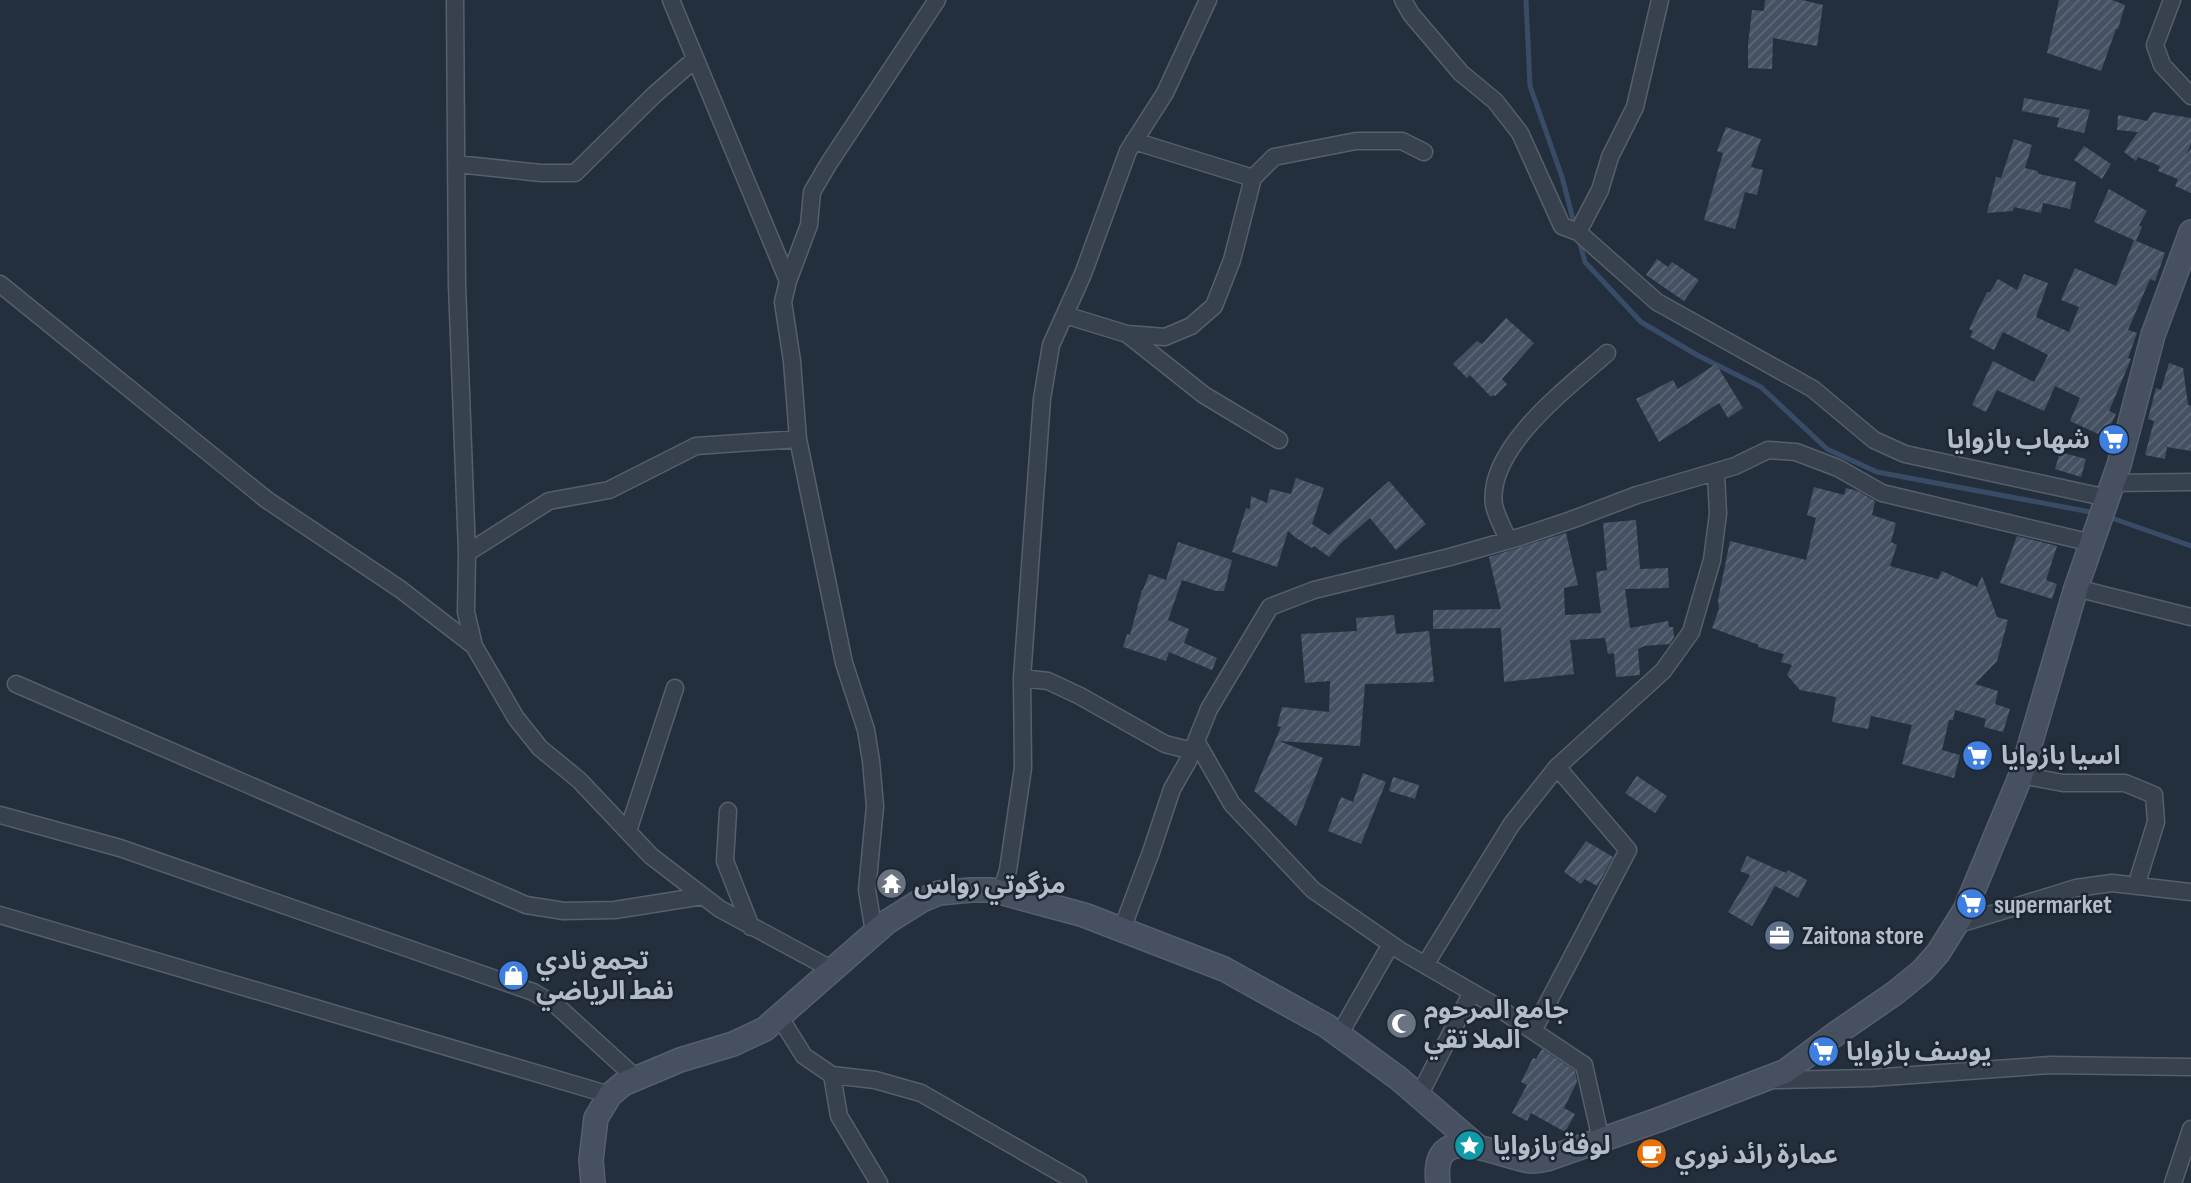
<svg xmlns="http://www.w3.org/2000/svg" width="2191" height="1183" font-family="'Sofia Sans Condensed','Noto Sans Arabic',sans-serif">
<style>
.lines{fill:none;stroke-linecap:round;stroke-linejoin:round}
.stream{stroke:#394c67;stroke-width:5}
.building{fill:url(#building-hatch)}
.street-casing{stroke:#565f6c;stroke-width:19}
.secondary-casing{stroke:#565f6c;stroke-width:26}
.street{stroke:#38414e;stroke-width:16}
.secondary{stroke:#465061;stroke-width:23}
.labels{text-anchor:middle;stroke-width:5;stroke-linejoin:round;paint-order:stroke}
.poi-label{font-size:26px;font-weight:bold;fill:#b4bcc9;stroke:#1d2633;text-anchor:start}
</style>
<defs>
<pattern id="building-hatch" width="6" height="6" patternUnits="userSpaceOnUse" patternTransform="scale(1.75)"><rect width="6" height="6" fill="#455162"/><path d="M-1 1l2-2M0 6l6-6M5 7l2-2" fill="none" stroke="#5d6877"/></pattern>
</defs>
<rect width="100%" height="100%" fill="#242f3e"/>
<g class="lines">
<path class="stream" d="M1526,0L1530,86L1562,177L1575,227
M1579,240L1585,262L1641,322L1697,355L1761,387L1827,449L1877,472L2096,513
M2106,516L2191,546"/>
</g>
<path class="building" d="M1765,0H1802L1823,5L1817,46L1773,38L1772,69L1748,68V45L1752,10L1764,11Z
M2059,0H2112L2125,5L2118,29H2116L2101,71L2047,53Z
M2024,98L2090,110L2084,133L2057,127L2059,118L2022,111Z
M2153,112L2191,118V144L2186,156L2191,148V193L2175,186L2178,179L2158,171L2160,166L2138,157L2136,161L2124,152L2138,132L2117,130L2118,115L2147,121Z
M1726,127L1761,139L1751,167L1763,170L1757,195L1745,192L1735,229L1704,220L1723,153L1717,151Z
M2014,139L2032,145L2025,168L2037,171L2039,174L2076,182L2070,209L2043,203L2041,213L2014,207L2013,211L1987,213L1996,177L2001,178Z
M2084,146L2111,164L2102,179L2074,160Z
M2109,189L2147,211L2139,225L2142,227L2136,241L2094,222Z
M2134,240L2165,253L2155,281L2150,279L2128,330L2137,333L2128,358L2131,359L2109,411L2116,414L2105,437L2070,421L2080,398L2055,386L2044,411L1997,390L1986,412L1972,405L1993,361L2034,382L2048,355L2003,332L1994,350L1970,337L1973,331L1969,329L1987,292H1990L1998,279L2017,290L2024,274L2048,283L2036,317L2069,332L2079,307L2061,300L2075,268L2116,286Z
M1657,259L1668,267L1672,262L1699,280L1684,301L1646,275Z
M1506,318L1534,343L1502,379L1507,384L1495,396L1493,395L1491,397L1470,375L1467,378L1453,364L1477,341L1482,344Z
M2169,363L2183,368L2188,405L2191,406V451L2167,447L2165,459L2145,455L2154,421L2148,419L2156,388L2161,390Z
M1716,364L1743,408L1728,418L1719,403L1659,442L1636,399L1673,380L1678,389Z
M2060,452L2086,459L2081,477L2055,469Z
M1296,478L1324,488L1312,524L1329,535L1389,481L1426,524L1396,550L1370,518L1340,544L1329,557L1314,546L1312,548L1296,538L1288,531L1277,567L1232,552L1246,508L1250,509L1251,496L1267,503L1270,489L1291,494Z
M1814,487L1844,495L1846,488L1858,491L1875,501L1872,515L1896,523L1891,542L1897,545L1890,566L1938,579L1942,571L1977,587L1982,576L1997,617L2008,620L1997,661L1975,684L1998,691L1995,704L2010,709L2003,732L1984,727L1986,719L1955,710L1953,720H1949L1942,750L1960,755L1954,778L1902,764L1912,725L1871,716L1868,729L1832,722L1836,697L1800,690L1787,675L1792,665L1781,662L1784,654L1758,647L1759,645L1712,628L1719,609L1718,600L1730,541L1806,560L1816,518L1807,515Z
M1636,520L1640,569L1668,568L1669,588L1625,589L1630,628L1668,621L1669,627H1673L1674,637L1670,644L1644,646L1638,649L1640,675L1616,677L1614,653L1608,654L1605,638L1570,640L1574,674L1504,682L1501,628L1433,629V610L1501,609L1489,557L1566,533L1578,585L1564,588L1565,615L1601,613L1596,572L1607,570L1603,523Z
M2017,536L2057,546L2046,580L2057,584L2052,599L2000,583Z
M1178,542L1232,560L1224,591H1216L1182,580L1168,620L1189,629L1184,643L1217,658L1212,670L1169,652L1166,661L1123,647L1127,634L1130,635L1142,590H1143L1149,574L1166,580Z
M1394,615L1396,634L1429,631L1434,682L1365,684L1360,746L1279,741L1323,758L1296,826L1254,791L1281,727L1277,726L1282,707L1329,712L1330,681L1305,683L1301,634L1357,631L1356,618Z
M1363,773L1386,782L1361,844L1328,831L1341,797L1353,802Z
M1637,776L1667,796L1655,813L1625,793Z
M1393,777L1419,785L1415,799L1389,791Z
M1586,841L1613,857L1597,886L1585,879L1581,884L1564,872Z
M1747,856L1786,873L1788,870L1807,880L1798,898L1775,886L1752,926L1728,912L1750,875L1740,871Z
M1542,1049L1575,1071L1577,1082L1564,1108L1575,1114L1565,1132L1531,1113L1527,1121L1512,1113L1527,1085L1521,1082L1533,1058L1536,1059Z"/>
<g class="lines">
<defs>
<path id="street" d="M455,0L457,285L467,553L466,612L474,646L516,718L540,748L579,780L651,856L720,909L833,970
M671,0L788,281
M1403,0L1411,14L1461,73L1495,101L1520,133L1562,226L1578,232L1657,302L1813,389L1874,440L1905,454L2108,498
M2172,0L2155,45L2162,65L2191,96
M1134,141L1253,178
M457,164L541,173H575L654,95L694,60
M1578,232L1600,190L1610,157L1635,107L1660,0
M0,284L267,500L400,589L474,646
M1065,315L1127,334L1165,337L1191,326L1214,306L1232,260L1253,178L1274,157L1356,141H1402L1424,152
M1127,334L1204,395L1279,440
M2113,483L2191,482
M1508,540C1504,529 1496,516 1494,505C1486,448 1569,387 1607,353
M467,553L549,501L609,490L696,446L798,439
M2076,588L2191,617
M1022,678L1048,681L1080,696L1165,744L1192,751
M16,684L526,905L564,911L615,910L703,896
M1196,741L1232,804L1313,890L1401,951L1494,1005L1584,1065L1601,1140
M2021,775L2063,783H2125L2154,795L2156,822L2136,886
M728,811L725,861L751,927
M0,815L120,848L533,992L557,1006L636,1078
M628,831L675,688
M1001,893L1008,870L1023,768L1022,678L1042,399L1051,345L1083,274L1128,151L1165,93L1208,0
M0,915L610,1095
M1956,925L2076,888L2112,883L2191,892
M1122,929L1151,852L1172,789L1188,761L1209,709L1270,607L1314,590L1450,557L1520,537L1571,520L1637,495L1735,466L1768,450L1796,452L1838,468L1882,493L2092,543
M874,932L867,890L875,806L871,761L866,730L844,663L798,439L792,361L783,302L788,281L809,225L812,192L829,163L937,0
M1425,965L1511,825L1557,767L1663,671L1691,632L1712,560L1718,514L1716,472
M779,1016L804,1056L832,1075L875,1080L921,1093L1078,1183
M1533,1031L1628,850L1557,767
M1339,1035L1391,944
M832,1075L839,1116L879,1183
M1774,1080L1871,1078L2050,1065L2191,1067
M1419,1096L1472,992
M2173,1183L2191,1129"/>
<path id="secondary" d="M593,1183L591,1160L596,1118L610,1095L623,1084L680,1060L733,1044L765,1029L887,922L922,900L939,893L971,890H992L1084,915L1224,969L1327,1026L1398,1078L1478,1147
M1438,1183C1430,1118 1497,1156 1530,1161C1536,1161 1542,1160 1547,1159L1658,1120L1786,1071L1837,1033L1895,993L1922,971L1938,953L1965,910L2021,775L2076,588L2119,465L2153,335L2191,232"/>
</defs>
<use href="#street" class="street-casing"/>
<use href="#secondary" class="secondary-casing"/>
<use href="#street" class="street"/>
<use href="#secondary" class="secondary"/>
</g>
<defs>
<symbol id="supermarket-disc" viewBox="-11 -11 22 22"><circle r="9.5" fill="#3f7fe0" stroke="#1d2633"/><path d="M-6-5.5h2.5l.6 2H6L4.5 2H-2.5L-4.4-4H-6ZM-1.5 3.2a1.3 1.3 0 1 0 .1 0ZM3 3.2a1.3 1.3 0 1 0 .1 0Z" fill="#fff"/></symbol>
<symbol id="temple-disc" viewBox="-11 -11 22 22"><circle r="9.5" fill="#6b7280" stroke="#1d2633"/><path d="M0-6L5-2H3V0L6.5 2.5H4V6H1.5V3h-3V6H-4V2.5H-6.5L-3 0V-2H-5Z" fill="#fff"/></symbol>
<symbol id="office-disc" viewBox="-11 -11 22 22"><circle r="9.5" fill="#5c6f8a" stroke="#1d2633"/><path d="M-6-3h4V-5.5h4V-3h4V5H-6ZM-1-4.5V-3h2v-1.5ZM-6 0V1H6V0Z" fill="#fff"/></symbol>
<symbol id="shop-disc" viewBox="-11 -11 22 22"><circle r="9.5" fill="#3f7fe0" stroke="#1d2633"/><path d="M-5-2.5h2.3a2.7 3.5 0 0 1 5.4 0H5L5.5 6h-11ZM-1.5-2.5h3a1.5 2.3 0 0 0-3 0Z" fill="#fff"/></symbol>
<symbol id="mosque-disc" viewBox="-11 -11 22 22"><circle r="9.5" fill="#6b7280" stroke="#1d2633"/><path d="M3.5-4.9A6 6 0 1 0 3.5 4.9A5 5 0 1 1 3.5-4.9Z" fill="#fff"/></symbol>
<symbol id="sight-disc" viewBox="-11 -11 22 22"><circle r="9.5" fill="#0f9aa8" stroke="#1d2633"/><path d="M0-6L1.8-2.2L6-1.7L2.9 1.2L3.7 5.4L0 3.3L-3.7 5.4L-2.9 1.2L-6-1.7L-1.8-2.2Z" fill="#fff"/></symbol>
<symbol id="cafe-disc" viewBox="-11 -11 22 22"><circle r="9.5" fill="#e8710a" stroke="#1d2633"/><path d="M-5.5-4.5H6V0H3Q3 3.5 0 3.5H-2.5Q-5.5 3.5-5.5 0ZM3-3.2v2h1.7v-2ZM-6 4.5H4V6H-6Z" fill="#fff"/></symbol>
</defs>
<g fill-rule="evenodd">
<use href="#supermarket-disc" x="2096" y="422" width="35" height="35"/>
<use href="#supermarket-disc" x="1960" y="738" width="35" height="35"/>
<use href="#temple-disc" x="874" y="866" width="35" height="35"/>
<use href="#supermarket-disc" x="1954" y="886" width="35" height="35"/>
<use href="#office-disc" x="1762" y="918" width="35" height="35"/>
<use href="#shop-disc" x="496" y="958" width="35" height="35"/>
<use href="#mosque-disc" x="1384" y="1006" width="35" height="35"/>
<use href="#supermarket-disc" x="1806" y="1034" width="35" height="35"/>
<use href="#sight-disc" x="1452" y="1128" width="35" height="35"/>
<use href="#cafe-disc" x="1634" y="1136" width="35" height="35"/>
</g>
<g class="labels">
<g class="poi-label">
<text x="2090" y="448" text-anchor="end">شهاب بازوايا</text>
<text x="2001" y="764">اسيا بازوايا</text>
<text x="914" y="893">مزگوتي رواس</text>
<text x="1994" y="913">supermarket</text>
<text x="1802" y="944">Zaitona store</text>
<text x="536" y="969">تجمع نادي<tspan x="536" dy="30">نفط الرياضي</tspan></text>
<text x="1424" y="1018">جامع المرحوم<tspan x="1424" dy="30">الملا تقي</tspan></text>
<text x="1846" y="1060">يوسف بازوايا</text>
<text x="1493" y="1154">لوفة بازوايا</text>
<text x="1675" y="1163">عمارة رائد نوري</text>
</g>
</g>
</svg>
